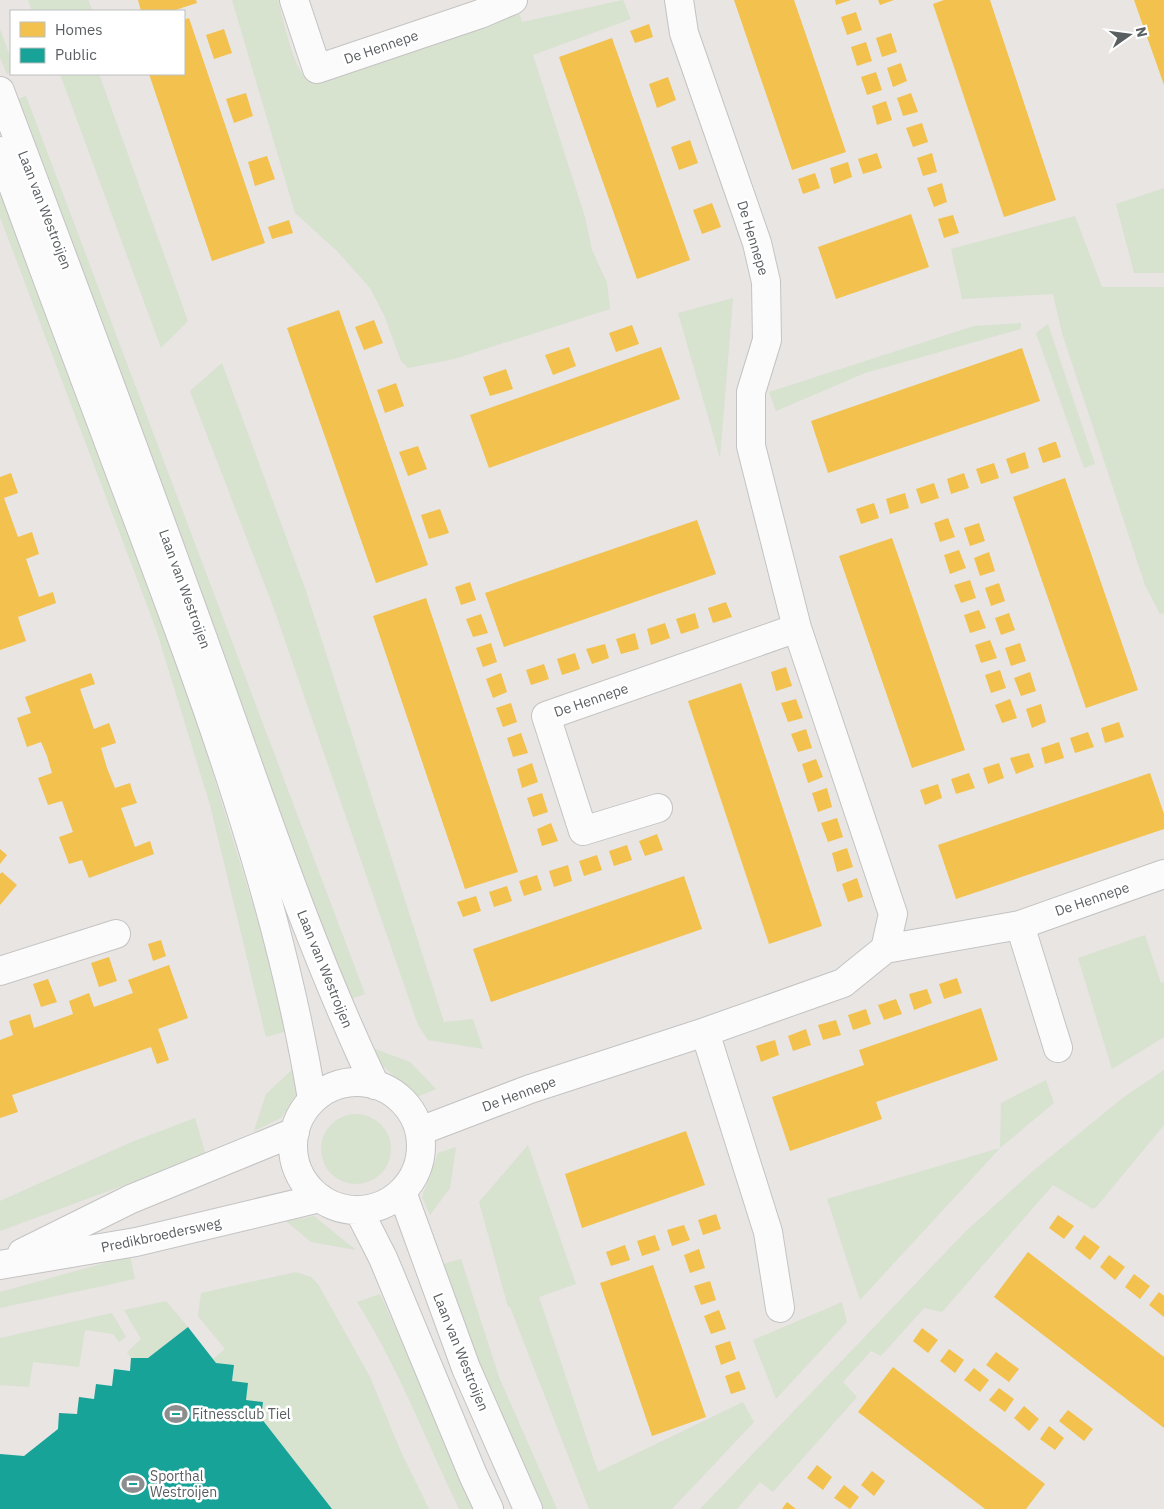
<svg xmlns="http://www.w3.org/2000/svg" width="1164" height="1509" font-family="'IBM Plex Sans',sans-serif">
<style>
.green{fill:#d7e2cf}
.homes{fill:#f2c14e}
.public{fill:#17a398}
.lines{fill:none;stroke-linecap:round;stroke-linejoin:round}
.minor-casing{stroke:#c4c3c3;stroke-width:30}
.tertiary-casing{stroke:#c4c3c3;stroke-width:30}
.minor{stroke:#fcfbfb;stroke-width:28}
.tertiary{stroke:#fcfbfb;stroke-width:28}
.labels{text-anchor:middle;stroke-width:5;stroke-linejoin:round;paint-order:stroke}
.street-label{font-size:14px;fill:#595e60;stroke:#fff}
.poi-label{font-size:14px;fill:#595e60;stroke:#fff;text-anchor:start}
</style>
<rect width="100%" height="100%" fill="#e8e5e3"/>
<path class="green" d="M28,0H88L93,11H32Z
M232,0H278C284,21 292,66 308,81L519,13L522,22L623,0L631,19L533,55L585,217L592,250L607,283L610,309L454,359L408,368L401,361L384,315L370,288L337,251L295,213Z
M0,29L11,59V71L7,74L0,58Z
M60,74H99L188,321L161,348Z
M26,96L365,994L348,1000L14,100Z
M0,184L180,666L291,1030L266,1037L210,805L156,629L0,217Z
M1164,188V273H1134L1116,204Z
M1075,216L1102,287H1164V613L1160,614L1145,585L1062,333L1053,294L962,299L951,249Z
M733,298L720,458L678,313Z
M1021,323V329L865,373L776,411L769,392L974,326Z
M1048,324L1095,464L1084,468L1036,333Z
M222,363L306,591L444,1022L473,1019L483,1049L428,1040L418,1025L274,609L190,391Z
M1145,935L1161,983L1164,982V1037L1112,1069L1078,958Z
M367,1046L410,1062L436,1089L417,1097L373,1057Z
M296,1066L298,1093L281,1118L254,1131L266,1094Z
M1164,1070V1125L1098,1205L1093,1209L1053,1185L942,1312L924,1308L881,1356L871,1351L843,1382L857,1397L773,1492L760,1482L737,1509H700L965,1232L1034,1170L1124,1097Z
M1046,1080L1054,1103L1001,1147L860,1300L827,1199L1000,1148L1001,1103Z
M321 1149a35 35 0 1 1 70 0a35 35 0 1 1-70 0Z
M195,1118L206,1155L0,1231V1201L134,1141Z
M528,1145L576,1284L539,1297L598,1472L743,1402L754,1422L672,1509H589L510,1307H508L479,1202Z
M456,1147L450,1188L430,1215L422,1197L438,1153Z
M314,1216L356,1250L311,1242L286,1221Z
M130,1256L135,1279L0,1308V1292Z
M461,1259L499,1377L557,1509H540L472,1355L439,1265Z
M296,1272L311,1277L318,1284L370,1377L401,1452L429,1509H332L261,1418L262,1402L246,1400L232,1381L234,1365L216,1363L213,1359L225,1349L198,1316L201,1293Z
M380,1294L478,1509H459C426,1440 398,1367 357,1302Z
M166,1301L188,1327L148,1358H131L127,1352L141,1339L124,1310Z
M842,1302L847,1322L776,1399L753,1340Z
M112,1313L126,1337L119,1342L113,1334L85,1330L79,1367L33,1362L29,1387L0,1385V1338Z"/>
<path class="homes" d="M138,0H196L197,3L172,11H141Z
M734,0H794L846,152L792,170Z
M835,0H851L836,5Z
M878,0H894L880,5Z
M944,0H990L1056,200L1004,217L933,4Z
M1134,0H1164V85Z
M856,12L862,30L847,35L841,17Z
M189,18L265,243L212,261L149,74H184V20Z
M649,24L653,37L635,43L630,31Z
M224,29L232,53L214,59L206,35Z
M891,33L897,52L882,57L876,38Z
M612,38L690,260L637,279L559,57Z
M866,42L872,61L857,66L851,47Z
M901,63L907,81L893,87L887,68Z
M876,72L882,90L867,95L861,77Z
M668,77L676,100L657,108L649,84Z
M246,93L253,116L234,123L226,99Z
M911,93L918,112L903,116L897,98Z
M886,101L892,120L877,125L872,106Z
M922,123L928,142L913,147L906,128Z
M690,140L698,163L679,170L671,147Z
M877,153L882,168L863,174L858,159Z
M932,153L937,172L923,176L917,158Z
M267,156L275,179L255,186L248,162Z
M848,162L852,177L834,184L830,168Z
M815,173L820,188L803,194L798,179Z
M942,183L947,202L934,207L927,188Z
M712,203L721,227L702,234L693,210Z
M911,214L929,267L836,299L818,247Z
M953,215L959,233L944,238L938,219Z
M289,220L293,233L272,239L268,227Z
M339,310L428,565L376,583L287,328Z
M374,320L383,343L364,350L355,327Z
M632,325L639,344L616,352L609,333Z
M569,347L576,366L553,375L545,355Z
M661,347L680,399L489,468L470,415Z
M1022,348L1040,401L828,473L811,421Z
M506,369L513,389L490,396L483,377Z
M396,383L404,406L385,413L377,390Z
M1054,442H1056L1061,457L1043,463L1038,448Z
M418,446L427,469L408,476L399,452Z
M1025,452L1029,468L1011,474L1006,459Z
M994,463L999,478L981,484L976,469Z
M11,473L18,493L4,498L18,537L32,532L39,554L26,559L39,597L53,592L56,603L18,617L26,641L0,650V477Z
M964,473L969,488L951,494L947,479Z
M1065,478L1138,690L1086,708L1013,497Z
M934,483L939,498L921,504L916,489Z
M905,493L909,508L890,514L886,499Z
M874,503L879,518L861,524L856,509Z
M440,509L449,533L429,539L421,515Z
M948,518L955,537L940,542L934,523Z
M697,520L716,574L504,647L485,593Z
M979,523L985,541L970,546L964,528Z
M892,538L965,750L912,768L839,556Z
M959,550L966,568L950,574L944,555Z
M989,552L995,571L980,576L974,558Z
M970,580L976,598L961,603L954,585Z
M470,582L476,600L461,605L455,587Z
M999,583L1005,601L991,606L985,588Z
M426,598L518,872L465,889L373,616Z
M726,602L732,617L713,623L708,608Z
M979,610L986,628L970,633L964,615Z
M695,613L699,628L681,634L676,619Z
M1009,613L1015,630L1001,635L995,618Z
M481,614L488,633L473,637L466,619Z
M665,623L670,638L651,645L647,629Z
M635,633L639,649L621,654L616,639Z
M990,640L997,658L981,663L975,645Z
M491,643L497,662L483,667L476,648Z
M1020,643L1026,661L1011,666L1005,648Z
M605,644L609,658L592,664L586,649Z
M575,653L580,669L562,675L557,659Z
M544,664L549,679L531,685L526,670Z
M786,667L792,686L776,691L771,672Z
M1000,670L1006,688L991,693L985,675Z
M1030,672L1036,691L1021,696L1014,678Z
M91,673L95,684L80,689L94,729L109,723L113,734L116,743L101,748L107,768L115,788L130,783L133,793L137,803L121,808L135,847L150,841L154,854L89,878L82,860L69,864L59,837L73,832L62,801L48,805L38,778L52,773L47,756L41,742L27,747L17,718L31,713L25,697Z
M501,673L507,692L493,698L486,679Z
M741,683L822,926L769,944L688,701Z
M796,699L803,718L788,722L781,703Z
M1010,699L1017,718L1002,723L995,705Z
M511,703L517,722L503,727L496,708Z
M1041,704L1046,722L1032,728L1026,709Z
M1119,722L1124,737L1105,743L1101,728Z
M806,729L812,748L798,752L791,734Z
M1088,732L1094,747L1075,753L1070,738Z
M521,733L528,753L513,757L507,738Z
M1059,742L1064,758L1045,764L1041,748Z
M1029,753L1034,767L1016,774L1010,758Z
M816,759L823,777L808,783L802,764Z
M532,763L538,782L522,788L517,769Z
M999,763L1004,778L988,784L983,768Z
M969,773L975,788L956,794L951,779Z
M1150,773L1164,814V829L956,899L938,845Z
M938,784L942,798L925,805L920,790Z
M827,788L832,807L818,812L812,793Z
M542,793L548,812L533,817L527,798Z
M837,818L843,837L828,842L821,823Z
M551,823L558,841L542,846L537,829Z
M657,834L663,850L645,856L639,841Z
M627,845L632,860L614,866L609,851Z
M847,848L853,867L837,872L832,853Z
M0,849L7,855L0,864Z
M597,855L602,870L584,876L579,861Z
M568,865L572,881L554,887L549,871Z
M2,872L17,885L0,905V874Z
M537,875L542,890L524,896L519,881Z
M684,876L702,929L491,1002L473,949Z
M857,878L863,897L848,902L842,884Z
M507,886L512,901L494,907L489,892Z
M476,896L481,911L463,917L457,902Z
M161,940L166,956L153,961L148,944Z
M109,957L117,981L99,987L91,963Z
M169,965L188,1018L158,1029L169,1060L157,1064L151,1047L12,1095L18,1112L0,1118V1040L13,1035L9,1021L30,1014L34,1028L73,1014L69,1001L89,993L94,1007L133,993L128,980Z
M957,978L962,993L944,999L939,984Z
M48,979L57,1002L41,1007L33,984Z
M927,989L932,1003L914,1010L909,994Z
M896,999L902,1014L884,1020L878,1005Z
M981,1008L998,1060L876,1102L882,1119L790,1151L772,1097L864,1065L859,1050Z
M866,1009L871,1024L853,1030L848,1015Z
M836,1020L841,1035L823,1040L818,1025Z
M806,1029L811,1045L793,1051L788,1036Z
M775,1040L779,1055L761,1062L756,1046Z
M686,1131L705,1185L582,1228L565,1174Z
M716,1214L721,1229L703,1235L698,1220Z
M1058,1215L1074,1226L1064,1239L1049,1228Z
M684,1225L690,1240L672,1246L667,1230Z
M655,1235L660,1250L642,1256L637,1241Z
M1084,1235L1100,1247L1090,1260L1075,1248Z
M625,1245L630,1260L611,1266L606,1252Z
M699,1249L705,1268L690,1273L684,1255Z
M1028,1252L1164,1357V1428L994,1297Z
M1109,1255L1125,1267L1115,1280L1100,1267Z
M653,1265L706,1417L652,1436L600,1283Z
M1134,1274L1150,1286L1140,1299L1125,1287Z
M710,1281L716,1300L701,1305L694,1286Z
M1159,1292L1164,1296V1317L1149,1305Z
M719,1310L726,1329L711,1334L704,1316Z
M922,1328L938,1340L928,1353L913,1341Z
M730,1341L736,1359L721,1365L715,1346Z
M949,1349L964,1360L955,1373L940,1361Z
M996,1352L1019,1369L1009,1382L986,1365Z
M893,1367L1045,1484L1026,1509H985L858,1412Z
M974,1368L989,1380L980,1392L964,1380Z
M739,1371L746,1389L731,1394L725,1376Z
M999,1388L1014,1399L1005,1412L989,1400Z
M1024,1406L1039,1419L1029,1431L1014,1418Z
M1068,1410L1093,1429L1084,1441L1059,1421Z
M1049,1426L1064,1438L1055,1450L1040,1439Z
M817,1465L832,1477L823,1490L807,1478Z
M872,1471L885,1481L874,1496L861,1485Z
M844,1485L859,1497L850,1509L834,1498Z
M787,1502L796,1509H782Z"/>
<path class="public" d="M188,1327L216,1363L234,1365L232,1381L248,1383L246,1400L263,1402L261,1418L332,1509H0V1454L24,1456L58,1429L59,1413L77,1414L79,1397L94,1399L96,1384L112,1386L114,1369L130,1371L131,1358H148Z"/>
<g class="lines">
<defs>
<path id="minor" d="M294,0L317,69L480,14L513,0
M658,808L583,831L546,716L797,628
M1020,925L1058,1048
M885,949L1020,925L1164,874
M0,971L116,934
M705,1032L768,1232L780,1308
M420,1131L530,1089L705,1032L843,983L885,949L893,914L797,628L751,446V392L767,340L766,282L757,243L684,33L679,0"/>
<path id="tertiary" d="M0,91C70,276 139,461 206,647C259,794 308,944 375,1085
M0,151C43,267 86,384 130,499C204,695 278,892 312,1099
M293 1146a64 64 0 1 1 128 0a64 64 0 1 1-128 0Z
M402,1192L466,1368L528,1509
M359,1211L383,1258L473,1475L489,1509
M22,1253L131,1199L295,1132
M0,1265L136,1242L320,1198"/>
</defs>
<use href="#minor" class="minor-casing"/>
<use href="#tertiary" class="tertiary-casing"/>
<use href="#minor" class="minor"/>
<use href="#tertiary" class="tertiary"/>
</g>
<defs>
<symbol id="stadium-bare" viewBox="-9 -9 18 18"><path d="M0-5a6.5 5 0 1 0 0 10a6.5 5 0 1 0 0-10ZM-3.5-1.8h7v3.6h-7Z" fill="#8b8d8e" stroke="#fff" stroke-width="2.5" paint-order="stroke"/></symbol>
</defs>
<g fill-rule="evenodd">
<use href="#stadium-bare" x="160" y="1398" width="32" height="32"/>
<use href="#stadium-bare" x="117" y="1468" width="32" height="32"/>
</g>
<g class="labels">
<g class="street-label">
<text transform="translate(381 47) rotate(-19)" y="5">De Hennepe</text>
<text transform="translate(45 210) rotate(69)" y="5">Laan van Westroijen</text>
<text transform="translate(753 238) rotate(73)" y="5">De Hennepe</text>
<text transform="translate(185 589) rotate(70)" y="5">Laan van Westroijen</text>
<text transform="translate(591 700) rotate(-19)" y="5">De Hennepe</text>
<text transform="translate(1092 899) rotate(-19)" y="5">De Hennepe</text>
<text transform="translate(325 969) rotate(68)" y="5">Laan van Westroijen</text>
<text transform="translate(519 1094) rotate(-20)" y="5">De Hennepe</text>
<text transform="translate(161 1235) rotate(-12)" y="5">Predikbroedersweg</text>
<text transform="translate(461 1352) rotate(68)" y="5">Laan van Westroijen</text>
</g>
<g class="poi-label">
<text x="192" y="1419">Fitnessclub Tiel</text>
<text x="150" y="1481">Sporthal<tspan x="150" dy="16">Westroijen</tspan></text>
</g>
</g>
<rect x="10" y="10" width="175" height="65" fill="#ffffff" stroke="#bdbfbf"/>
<rect x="20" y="22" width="25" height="15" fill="#f2c14e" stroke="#bdbfbf"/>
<text x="55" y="35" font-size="15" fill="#595e60">Homes</text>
<rect x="20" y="48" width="25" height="15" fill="#17a398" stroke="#bdbfbf"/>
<text x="55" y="60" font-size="15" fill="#595e60">Public</text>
<g transform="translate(1129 35) rotate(76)" stroke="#ffffff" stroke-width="4" paint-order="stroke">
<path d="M0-4L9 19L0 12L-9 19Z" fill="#595e60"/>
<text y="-8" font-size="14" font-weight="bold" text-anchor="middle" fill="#595e60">N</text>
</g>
</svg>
